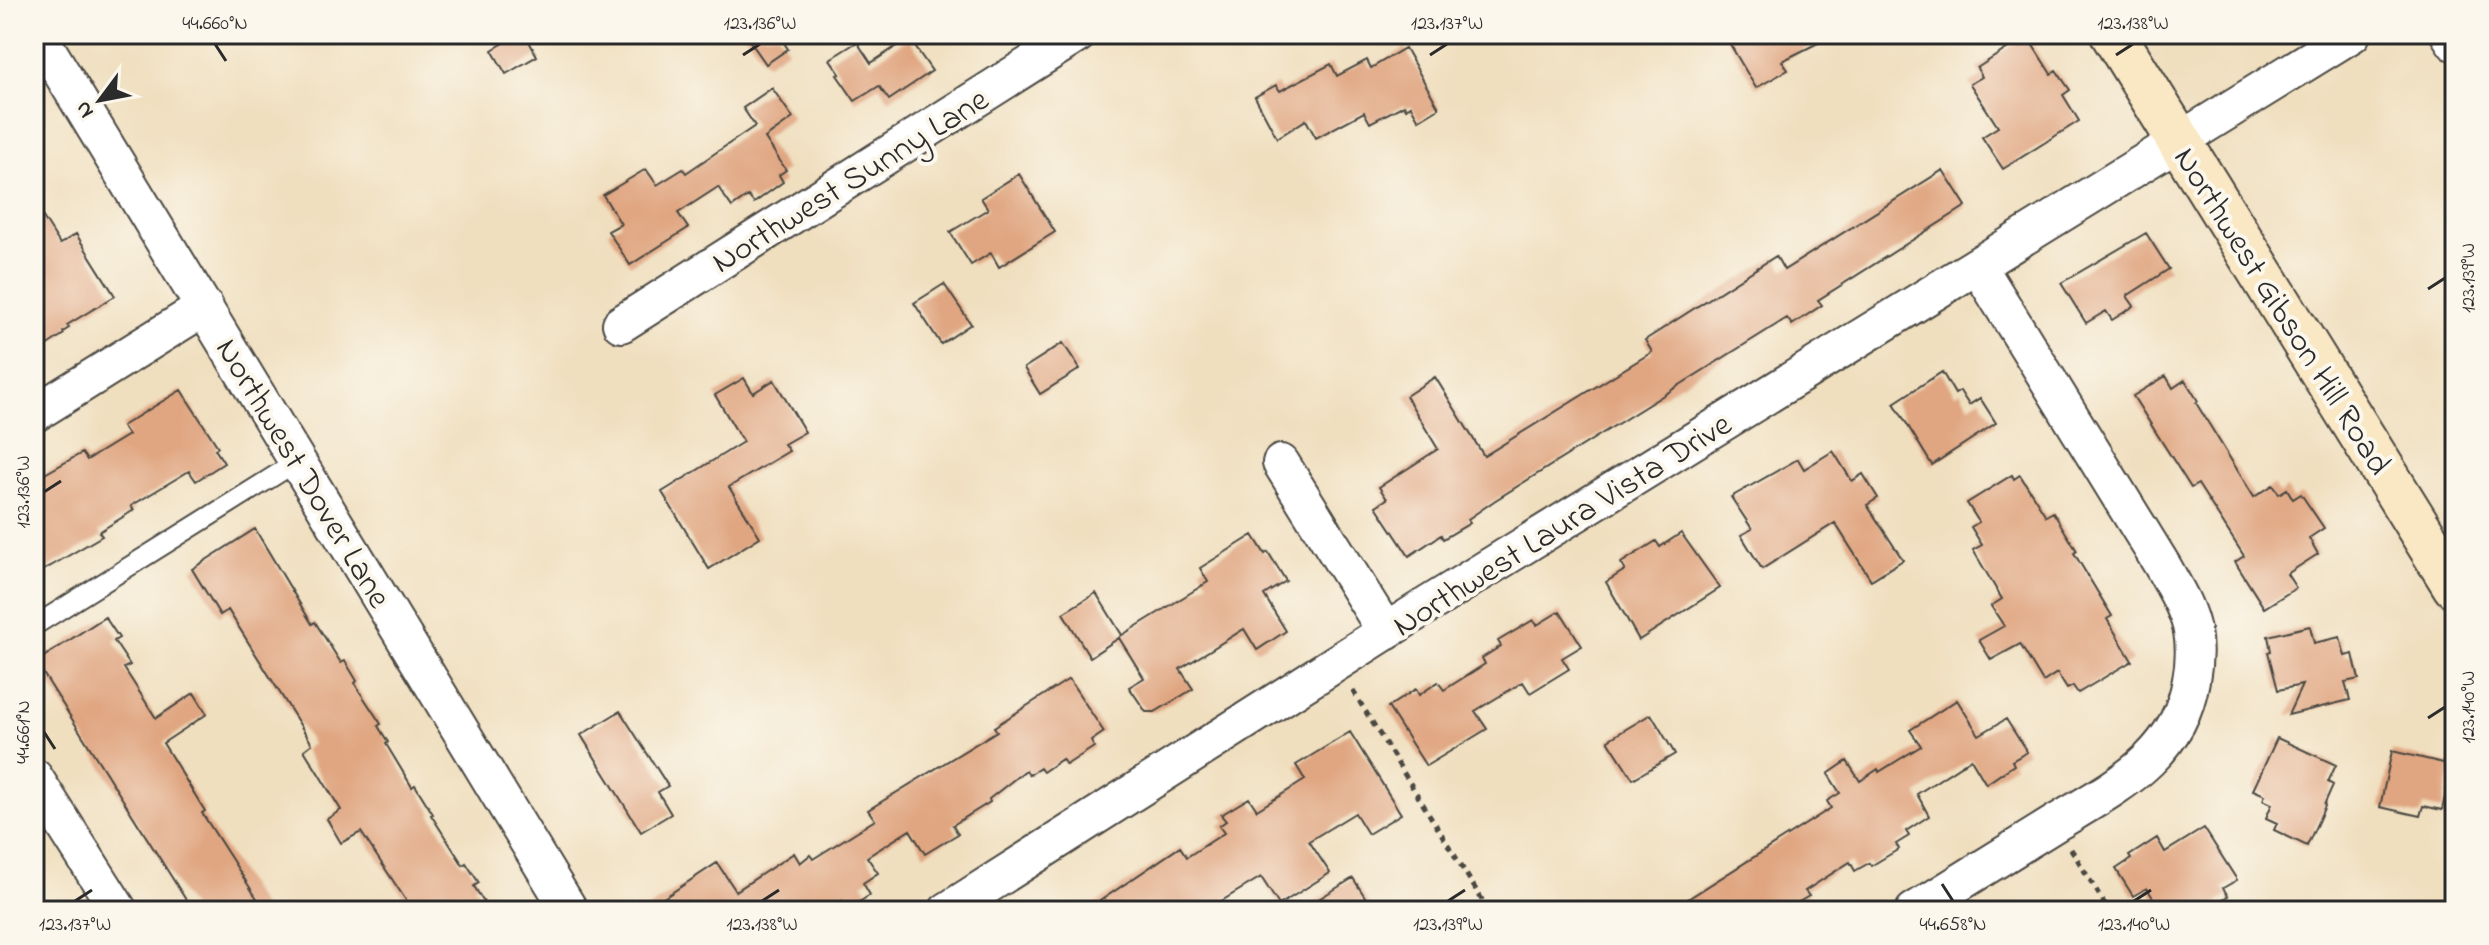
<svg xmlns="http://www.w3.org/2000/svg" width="2489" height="945" font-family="'Indie Flower',sans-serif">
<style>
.building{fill:#e0a681}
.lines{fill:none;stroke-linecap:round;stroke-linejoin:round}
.service-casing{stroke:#494641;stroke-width:22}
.minor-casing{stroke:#494641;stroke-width:40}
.secondary-casing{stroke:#494641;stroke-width:48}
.path{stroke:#494641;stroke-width:5;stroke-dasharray:6 6;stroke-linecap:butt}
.service{stroke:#fff;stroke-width:18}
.minor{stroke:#fff;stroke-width:36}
.secondary{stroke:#fae7c3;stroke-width:44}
.ticks{fill:none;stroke:#2b2b2b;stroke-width:3}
.labels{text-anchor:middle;stroke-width:8;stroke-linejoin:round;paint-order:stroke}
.street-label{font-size:34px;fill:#2b2b2b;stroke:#fbf7ec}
.neatline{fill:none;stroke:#2b2b2b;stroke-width:3}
.ticks-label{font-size:20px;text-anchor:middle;fill:#2b2b2b}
</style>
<rect width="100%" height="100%" fill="#fbf7ec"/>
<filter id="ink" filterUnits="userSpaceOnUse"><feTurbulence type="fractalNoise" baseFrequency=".0125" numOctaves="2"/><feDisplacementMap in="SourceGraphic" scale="16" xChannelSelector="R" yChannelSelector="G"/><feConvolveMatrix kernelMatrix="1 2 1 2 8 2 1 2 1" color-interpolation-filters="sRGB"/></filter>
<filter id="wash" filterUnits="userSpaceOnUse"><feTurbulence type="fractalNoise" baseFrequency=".006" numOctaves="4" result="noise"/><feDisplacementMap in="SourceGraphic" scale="32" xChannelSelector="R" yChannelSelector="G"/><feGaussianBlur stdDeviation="1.8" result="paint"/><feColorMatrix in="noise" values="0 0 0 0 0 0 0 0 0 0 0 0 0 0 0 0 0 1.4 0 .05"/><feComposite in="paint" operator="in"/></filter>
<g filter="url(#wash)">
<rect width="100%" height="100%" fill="#f0dfbf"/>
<g id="blocks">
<path class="building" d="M519,34H525L537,56L506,74L492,50Z
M745,34H778L788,49L766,64Z
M1724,34H1836L1782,61L1788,70L1756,88Z
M2027,36L2051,74L2056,70L2070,90L2063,95L2079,121L2003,169L1982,137L1998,127L1970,84L1982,77L1977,68Z
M909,38L932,71L889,100L879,86L855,101L837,75L840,74L830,59L857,42L871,63Z
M1405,48L1439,108L1419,120L1411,106L1406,109L1404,105L1370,123L1364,112L1316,138L1306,120L1277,138L1255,97L1276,85L1280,91L1331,64L1337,76L1367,60L1371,68Z
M772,88L793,118L765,138L786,170L779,175L783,182L754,203L748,196L732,207L718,187L678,213L688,228L630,265L608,231L621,224L603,195L646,169L657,185L683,169L686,173L755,126L743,108Z
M1943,170L1966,206L1818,300L1822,305L1792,325L1787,318L1494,501L1468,519L1470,523L1443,539L1441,535L1409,556L1376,506L1387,499L1379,487L1438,449L1406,396L1435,377L1484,456L1652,352L1645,340L1776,256L1784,270Z
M1019,174L1055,232L999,267L991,253L971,265L950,232L988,209L981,198Z
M34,203L60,244L76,234L115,296L67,325L69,328L63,332L64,334L34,354Z
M2146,233L2169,269L2127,296L2134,306L2112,320L2106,311L2086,323L2061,283Z
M944,284L971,324L941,344L914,303Z
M1063,343L1080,369L1040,394L1024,368Z
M1942,372L1955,394L1960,391L1969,405L1980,398L1996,423L1932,465L1894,403Z
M2166,376L2173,388L2185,380L2198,401L2196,403L2254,497L2273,485L2279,494L2287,489L2293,499L2301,494L2324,528L2309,538L2318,554L2287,574L2296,588L2264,608L2235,562L2244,556L2198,484L2191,488L2133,396Z
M744,378L753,393L774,380L805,432L784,444L789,451L729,487L760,537L709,569L662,492L743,442L715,395Z
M181,390L218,447L215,449L224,463L196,481L189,471L131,506L134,510L99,532L102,536L44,570L34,557V480L82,453L87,460L128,435L122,426Z
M1833,451L1852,481L1863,474L1878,498L1867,505L1903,560L1871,580L1835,523L1762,569L1741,535L1752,529L1731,497L1798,459L1804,469Z
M2012,475L2014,479L2020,475L2046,516L2053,512L2077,551L2074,553L2112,616L2107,619L2132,661L2078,693L2073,686L2067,689L2057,673L2043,682L2020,644L1991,660L1979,640L2004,626L1991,606L2002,599L1973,550L1982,545L1971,527L1979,522L1967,503Z
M255,529L312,624L315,622L341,663L345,661L357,681L355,683L358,689L381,724L378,726L388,742L386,744L412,787L415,785L433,814L431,815L463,865L466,863L479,883L474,886L489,911H413L361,832L341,843L327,819L341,810L304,750L312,744L228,610L220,615L192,569Z
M1681,533L1720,588L1639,640L1606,582L1625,570L1621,563L1656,541L1660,547Z
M1253,535L1265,554L1268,552L1286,581L1264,595L1286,631L1257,650L1244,629L1180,669L1193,689L1155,712H1146L1129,687L1144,678L1119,638L1090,657L1063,613L1096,593L1122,635L1119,637L1208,582L1200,568Z
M1560,611L1582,646L1562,658L1569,669L1530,693L1523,682L1475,711L1487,729L1426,766L1388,707L1416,689L1419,695L1438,682L1444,690L1485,664L1482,658L1501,646L1498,641L1533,620L1537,625Z
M105,617L119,638L114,641L130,665L124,668L156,718L194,693L207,714L163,743L205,811L202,813L265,911H193L36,662Z
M2310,626L2314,643L2340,637L2345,656L2353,654L2359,679L2345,682L2350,700L2288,715L2302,685L2278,690L2268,652L2271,651L2268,636Z
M1069,679L1104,732L1091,741L1094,747L1066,765L1062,759L1043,772L1040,768L1029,775L1026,770L989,799L990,802L953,825L958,834L925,854L910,830L867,857L878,873L863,883L870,895L847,910L842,901L827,911H644L717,863L736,891L794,853L800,863L810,855L813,859L875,820L868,810L997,731L994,727Z
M1957,700L1979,735L2006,719L2027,752L2012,761L2014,765L1986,784L1971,759L1917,794L1929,816L1906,831L1909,836L1896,844L1899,849L1871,866L1869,863L1855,871L1850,862L1805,891L1809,896L1797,903L1802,911H1669L1831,808L1827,801L1840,793L1828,774L1847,761L1860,781L1878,769L1879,772L1921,746L1910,730Z
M620,711L668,786L658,792L671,814L641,832L581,735Z
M1651,714L1675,754L1633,779L1608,740Z
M1350,732L1401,814L1368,834L1355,813L1309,841L1330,873L1279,905L1261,877L1205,911H1085L1180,847L1187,857L1224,833L1219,826L1226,821L1221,815L1249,798L1257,810L1305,780L1296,765Z
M2277,738L2336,765L2328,782L2333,785L2324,805L2325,806L2307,846L2274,830L2277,823L2266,818L2272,804L2263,800L2265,795L2253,790Z
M2392,751L2452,765L2442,810L2423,806L2420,816L2380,807Z
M2204,828L2237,880L2223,888L2228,896L2203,911H2161L2147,888L2133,896L2116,869L2131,859L2129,856L2157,838L2165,852Z
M1353,878L1374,911H1299Z"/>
</g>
</g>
<g filter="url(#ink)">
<use href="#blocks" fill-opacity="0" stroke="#494641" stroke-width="2"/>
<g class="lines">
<defs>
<path id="service" d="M34,626L298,461"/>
<path id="minor" d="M38,34L570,911
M2449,34L2455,43
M621,324L1078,34
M34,414L205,307
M1281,463L1386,632
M34,777L119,911
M947,911L1418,611L2352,34
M1914,911C1962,881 2011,851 2059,821C2119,785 2179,755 2191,680C2194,664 2195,648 2192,631C2188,608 2173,585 2162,565L1978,266"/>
<path id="secondary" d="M2113,34L2455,586"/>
</defs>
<use href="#service" class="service-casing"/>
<use href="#minor" class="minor-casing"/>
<use href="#secondary" class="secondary-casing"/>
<path class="path" d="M1353,691L1489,911
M2071,849L2109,911"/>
<use href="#service" class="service"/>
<use href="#minor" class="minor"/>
<use href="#secondary" class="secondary"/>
</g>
</g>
<path class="ticks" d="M215,44L226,61M743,55L760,44M1430,55L1447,44M2116,55L2133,44M2428,289L2445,278M44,492L61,481M2428,718L2445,707M44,732L55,749M1942,884L1953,901M75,901L92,890M762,901L779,890M1448,901L1465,890M2134,901L2151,890"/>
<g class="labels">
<g class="street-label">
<text transform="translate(849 179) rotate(-32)" y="12">Northwest Sunny Lane</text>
<text transform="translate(2284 310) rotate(58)" y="12">Northwest Gibson Hill Road</text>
<text transform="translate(305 472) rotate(59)" y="12">Northwest Dover Lane</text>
<text transform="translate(1561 523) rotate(-32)" y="12">Northwest Laura Vista Drive</text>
</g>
</g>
<rect width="2489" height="945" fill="none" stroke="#fbf7ec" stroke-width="88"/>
<g transform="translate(100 100) rotate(238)" stroke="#fbf7ec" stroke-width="6" paint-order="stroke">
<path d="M0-6L14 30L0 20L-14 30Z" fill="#2b2b2b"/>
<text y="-12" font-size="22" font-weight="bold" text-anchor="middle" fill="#2b2b2b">N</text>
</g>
<rect x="44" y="44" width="2401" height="857" class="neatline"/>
<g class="ticks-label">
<text x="215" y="29">44.660°N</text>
<text x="760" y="29">123.136°W</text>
<text x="1447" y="29">123.137°W</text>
<text x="2133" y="29">123.138°W</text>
<text transform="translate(2467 278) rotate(-90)" y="7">123.139°W</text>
<text transform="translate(22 492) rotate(-90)" y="7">123.136°W</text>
<text transform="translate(2467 707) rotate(-90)" y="7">123.140°W</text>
<text transform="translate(22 732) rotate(-90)" y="7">44.661°N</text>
<text x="75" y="930">123.137°W</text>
<text x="762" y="930">123.138°W</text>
<text x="1448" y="930">123.139°W</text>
<text x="1953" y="930">44.658°N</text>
<text x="2134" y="930">123.140°W</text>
</g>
</svg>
